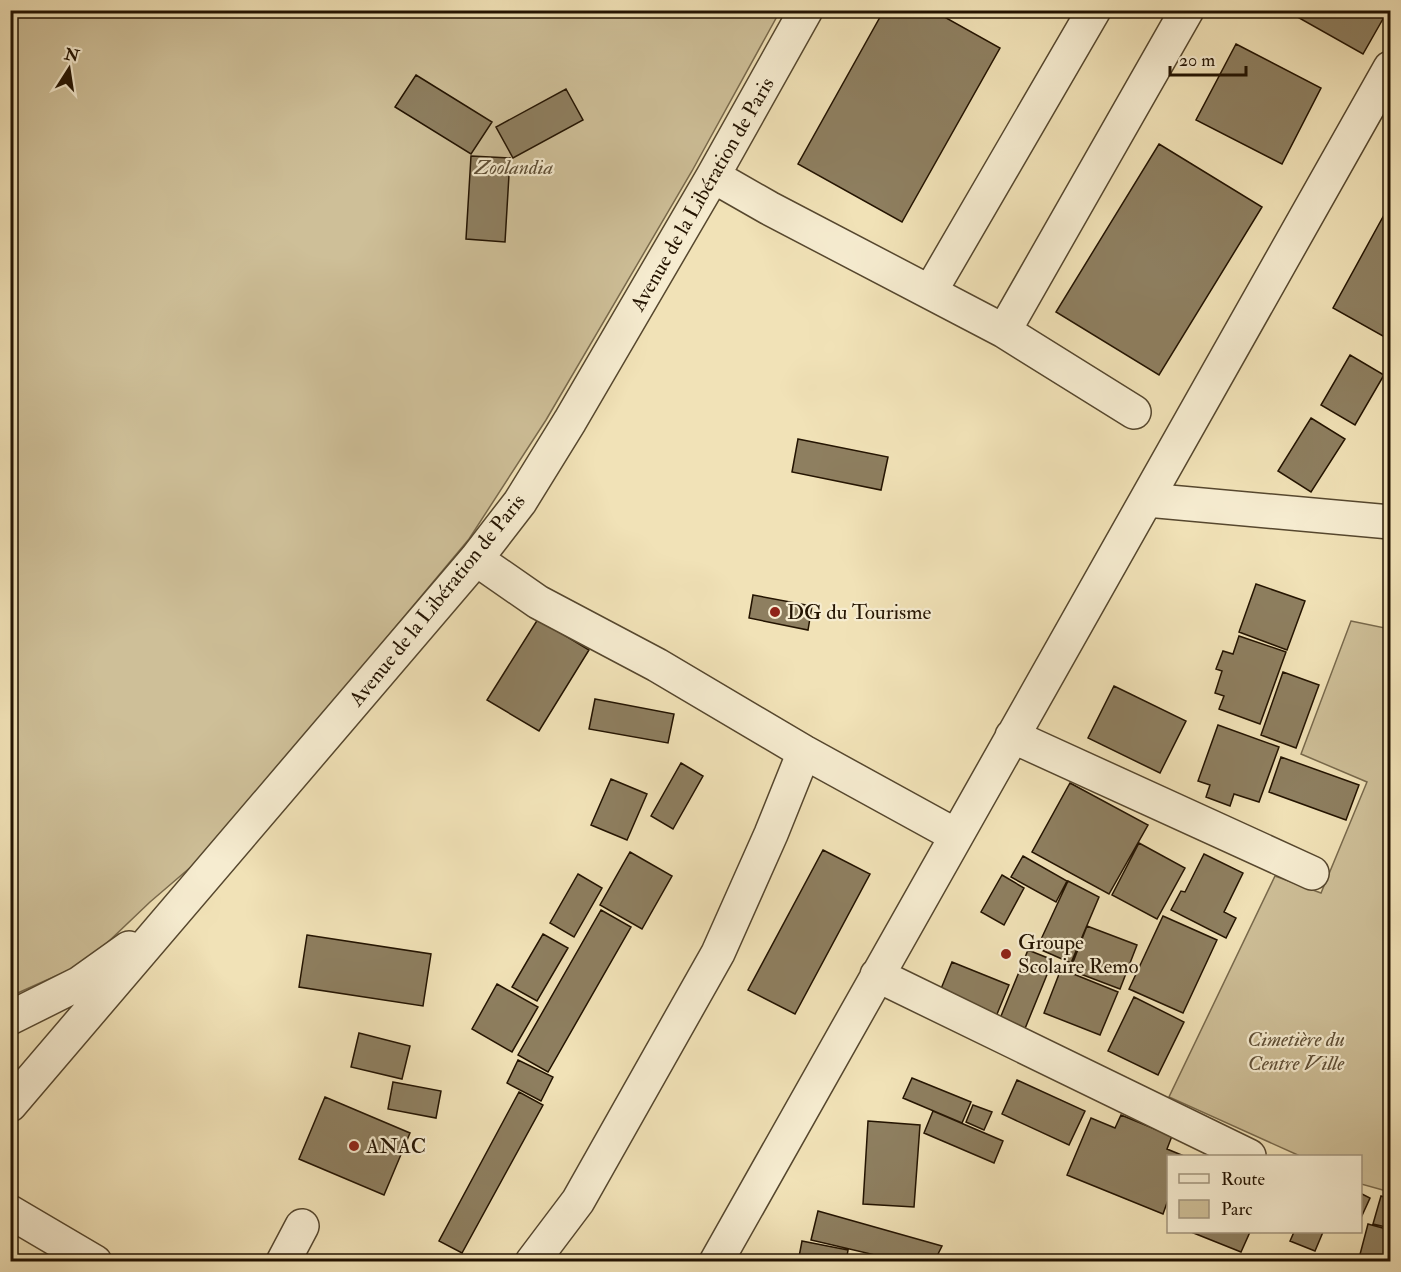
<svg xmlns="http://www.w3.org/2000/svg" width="1401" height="1272" font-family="'IM FELL Double Pica',serif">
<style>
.green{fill:#cebf98;stroke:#78694c;stroke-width:1.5}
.building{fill:#8e7f60;stroke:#231301;stroke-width:1.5}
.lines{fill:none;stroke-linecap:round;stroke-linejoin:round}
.minor-casing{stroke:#56472e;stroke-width:36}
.minor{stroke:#f6ecd0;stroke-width:33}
.poi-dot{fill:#8f2418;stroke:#f6ecd0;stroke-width:2}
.labels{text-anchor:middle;stroke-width:4.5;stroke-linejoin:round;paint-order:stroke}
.park-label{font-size:21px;font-style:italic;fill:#5f4f36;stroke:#f6ecd0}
.street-label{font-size:21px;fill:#231301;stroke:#f6ecd0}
.poi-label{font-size:21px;fill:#231301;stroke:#f6ecd0;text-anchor:start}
</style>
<rect width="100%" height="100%" fill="#f1e2b7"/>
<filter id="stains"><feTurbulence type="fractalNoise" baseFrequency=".00333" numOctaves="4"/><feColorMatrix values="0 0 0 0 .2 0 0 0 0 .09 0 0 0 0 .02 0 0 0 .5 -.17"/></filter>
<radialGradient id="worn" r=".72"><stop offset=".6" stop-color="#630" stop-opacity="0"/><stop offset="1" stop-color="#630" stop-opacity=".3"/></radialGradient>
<path class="green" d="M11,11H780L692,171L546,420L469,539L206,854L150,902L87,962L11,996Z
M1351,621L1390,629V1192L1361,1184L1360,1156H1300L1169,1097L1275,876L1321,893L1367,782L1301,754Z"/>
<path class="building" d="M884,10H932L1000,48L902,222L798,164Z
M1285,10H1388L1363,54Z
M1236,44L1321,88L1282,164L1196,120Z
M416,75L492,122L471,154L395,107Z
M566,89L583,120L513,158L496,127Z
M1159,144L1262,207L1159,375L1056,312Z
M471,156L510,158L505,242L466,239Z
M1390,204V340L1333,308Z
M1350,355L1384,375L1355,425L1321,405Z
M1390,413V427L1385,423Z
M1311,418L1345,439L1311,492L1278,471Z
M798,439L888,457L881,490L792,472Z
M1256,584L1305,601L1287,650L1239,632Z
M753,595L812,606L808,630L749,618Z
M538,619L589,650L539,731L487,700Z
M1239,636L1286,652L1260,724L1219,709L1224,696L1215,693L1222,671L1216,669L1223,651L1233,654Z
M1283,672L1319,685L1296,748L1261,735Z
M1114,686L1186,721L1160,773L1088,738Z
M595,699L674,714L668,743L589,729Z
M1218,725L1279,747L1259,802L1234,794L1230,806L1206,797L1210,785L1198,781Z
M1281,757L1359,785L1346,820L1269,792Z
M681,763L703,776L673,829L651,816Z
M611,779L647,794L627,840L591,825Z
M1070,783L1148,825L1109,894L1032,852Z
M1139,843L1185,868L1157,919L1112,895Z
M823,850L870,874L795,1014L748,990Z
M630,852L672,876L642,929L600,905Z
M1204,854L1243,873L1224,912L1236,918L1226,938L1171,910L1181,891L1185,892Z
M1023,856L1067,881L1056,902L1011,877Z
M578,874L602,888L574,937L550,923Z
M1002,875L1024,888L1004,925L981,912Z
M1068,881L1099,897L1071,963L1037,948Z
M601,910L631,927L548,1072L518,1055Z
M1163,916L1217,940L1183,1013L1129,989Z
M1087,926L1137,945L1120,989L1070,970Z
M543,934L568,948L537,1001L512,987Z
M307,935L431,954L423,1006L299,987Z
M1028,950L1053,960L1024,1031L999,1021Z
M952,962L1009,985L995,1019L938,996Z
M1061,969L1118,992L1100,1035L1044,1013Z
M497,984L538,1007L512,1052L472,1029Z
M1134,997L1184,1022L1158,1075L1108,1051Z
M359,1033L410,1046L402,1079L351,1067Z
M518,1060L553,1077L541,1101L507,1083Z
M912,1078L971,1102L962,1123L903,1098Z
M1017,1080L1085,1111L1069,1145L1002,1114Z
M393,1082L441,1091L436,1118L388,1109Z
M519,1092L543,1105L462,1253L439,1241Z
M325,1097L410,1133L384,1195L299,1159Z
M973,1105L992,1112L984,1130L966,1122Z
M933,1111L1003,1141L994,1163L924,1133Z
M1121,1115L1172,1136L1167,1149L1184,1156H1168V1200L1163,1214L1067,1175L1091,1118L1115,1128Z
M868,1121L920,1125L914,1207L863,1204Z
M1360,1193L1370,1198L1360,1220Z
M1381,1196L1390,1199V1228L1373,1224Z
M818,1211L942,1246L934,1262H887L888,1258L811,1240Z
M1368,1224L1390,1230V1262H1358Z
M1191,1232H1250L1241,1252Z
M1294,1232H1323L1315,1251L1290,1241Z
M802,1241L848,1250L846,1262H798Z
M979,1257L1022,1260V1262H979Z"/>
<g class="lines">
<defs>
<path id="minor" d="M713,176L769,208L1004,331L1134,412
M930,292L1094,10
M1004,331L1187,10
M1147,500L1390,522
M476,559L538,602L657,665L804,752L955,835
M1012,736L1312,873
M877,975L1249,1156
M10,1018L80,983L129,948
M10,1105L476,559L520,502L570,421L713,176L806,10
M10,1212L95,1262
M283,1262L302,1226
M532,1262L578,1201L718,953L771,834L804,752
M716,1262L1390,68"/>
</defs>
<use href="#minor" class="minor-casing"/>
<use href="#minor" class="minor"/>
</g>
<g class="poi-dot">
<circle cx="775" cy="612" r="6"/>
<circle cx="1006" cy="954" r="6"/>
<circle cx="354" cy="1146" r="6"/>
</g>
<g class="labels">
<g class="park-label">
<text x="514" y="174">Zoolandia</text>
<text x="1296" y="1046">Cimetière du<tspan x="1296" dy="24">Centre Ville</tspan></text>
</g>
<g class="street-label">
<text transform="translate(702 194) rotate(-60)" y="7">Avenue de la Libération de Paris</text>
<text transform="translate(437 600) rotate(-51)" y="7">Avenue de la Libération de Paris</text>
</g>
<g class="poi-label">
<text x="787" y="619">DG du Tourisme</text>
<text x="1018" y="949">Groupe<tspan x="1018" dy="24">Scolaire Remo</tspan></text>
<text x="366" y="1153">ANAC</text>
</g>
</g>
<rect width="1401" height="1272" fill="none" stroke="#f1e2b7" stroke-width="36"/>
<rect x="12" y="12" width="1377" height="1248" fill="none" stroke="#231301" stroke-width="3"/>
<rect x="18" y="18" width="1365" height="1236" fill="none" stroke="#231301" stroke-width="1.5"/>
<rect x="1167" y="1155" width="195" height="78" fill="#f6ecd0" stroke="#a2957d" stroke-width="1.5"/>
<rect x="1179" y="1174" width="30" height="9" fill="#f6ecd0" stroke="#a2957d" stroke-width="1.5"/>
<text x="1221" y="1185" font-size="18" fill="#231301">Route</text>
<rect x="1179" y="1200" width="30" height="18" fill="#cebf98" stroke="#a2957d" stroke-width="1.5"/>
<text x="1221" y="1215" font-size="18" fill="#231301">Parc</text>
<g transform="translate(69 69) rotate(12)" stroke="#f6ecd0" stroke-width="4.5" paint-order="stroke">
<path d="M0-4.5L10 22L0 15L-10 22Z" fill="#231301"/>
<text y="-9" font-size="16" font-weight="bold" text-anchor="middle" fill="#231301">N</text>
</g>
<path d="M1170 66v9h76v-9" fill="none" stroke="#231301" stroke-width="3"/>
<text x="1179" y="66" font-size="18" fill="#231301" stroke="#f6ecd0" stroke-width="4.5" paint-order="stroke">20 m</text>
<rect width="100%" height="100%" filter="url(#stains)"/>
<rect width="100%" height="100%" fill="url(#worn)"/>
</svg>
